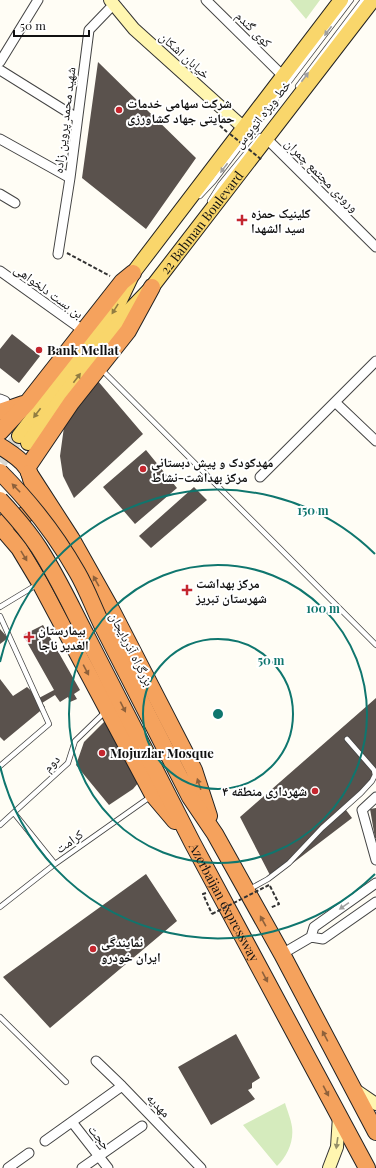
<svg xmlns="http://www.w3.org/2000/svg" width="376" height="1168" font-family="'Playfair Display','Noto Naskh Arabic',serif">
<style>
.green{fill:#d5ebbd}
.building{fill:#5a524d}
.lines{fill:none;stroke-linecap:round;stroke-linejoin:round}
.primary-tunnel{stroke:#dbdad3;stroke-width:14;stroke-dasharray:14 7;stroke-linecap:butt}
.lane-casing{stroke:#444;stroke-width:6}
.street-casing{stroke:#444;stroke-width:11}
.secondary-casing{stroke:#333;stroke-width:14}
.primary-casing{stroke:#222;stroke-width:16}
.highway-casing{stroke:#222;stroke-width:18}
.path{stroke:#333;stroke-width:2;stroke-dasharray:4 2;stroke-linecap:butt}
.lane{stroke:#fff;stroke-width:4.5}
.street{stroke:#fff;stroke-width:9}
.secondary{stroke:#fff6b0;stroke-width:12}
.primary{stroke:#f9d66b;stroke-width:14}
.highway{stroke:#f5a25d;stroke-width:16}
.highway-bridge-casing{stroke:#222;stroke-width:18;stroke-linecap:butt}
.path-bridge{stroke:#333;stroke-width:2;stroke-dasharray:4 2;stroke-linecap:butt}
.highway-bridge{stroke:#f5a25d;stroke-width:16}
.oneway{fill:#a0a0a0}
.oneway2{fill:#917d42}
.oneway3{fill:#8e613b}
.oneway4{fill:#948f68}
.ring{fill:none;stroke:#0f766e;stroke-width:2}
.poi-dot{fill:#c4262e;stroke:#fff;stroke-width:1.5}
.labels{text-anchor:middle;stroke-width:4;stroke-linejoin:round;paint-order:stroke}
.street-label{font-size:13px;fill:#111;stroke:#fff}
.poi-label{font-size:13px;font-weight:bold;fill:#111;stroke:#fff;text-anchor:start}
.centre{fill:#0f766e;stroke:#fff;stroke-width:2}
.ring-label{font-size:12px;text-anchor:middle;font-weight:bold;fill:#0f766e;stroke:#fff;stroke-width:4;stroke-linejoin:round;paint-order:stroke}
</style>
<rect width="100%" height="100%" fill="#fffdf5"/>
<path class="green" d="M290,0H320L306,19Z
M285,1103C287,1110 291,1119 292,1127C294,1142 287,1156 277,1166L243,1125Z"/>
<path class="building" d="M98,62L196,158L146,229L82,178Z
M12,334L40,356L19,383L0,368V349Z
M97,380L143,434L74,498L63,476L60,456L64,427L76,406Z
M146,450L177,488L135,524L103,487Z
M194,487L207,500L151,548L139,536Z
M43,625L80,690L74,694L77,699L70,702L68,697L60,702L55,695L42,703L45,707L4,741L0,737V679L13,696L27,687L39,698L54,690L23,635Z
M0,629L8,638L0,644Z
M376,698V776L343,806L352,818L272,879L240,817Z
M106,720L139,782L133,789L109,805L76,765L84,742Z
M376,808V838H375L370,809Z
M146,874L177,921L50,1028L3,977Z
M236,1034L260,1078L252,1083V1088L248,1090L255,1099L211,1125L178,1067Z"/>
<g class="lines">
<path class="primary-tunnel" d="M0,462L19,436
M0,480L28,443"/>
<defs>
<path id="lane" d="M298,86L363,0
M200,196L214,181L351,0
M210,201L220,185L260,136
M102,370L376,645
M0,607L38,584
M0,616L49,724L0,766
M14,813L55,864
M0,825L68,763L75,741L106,711
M250,889L268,879L289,863L322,828L361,793L372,781L375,775L374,770L347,739
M0,907L55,864L150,797
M0,1017L66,1082"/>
<path id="street" d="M206,0L283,76
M0,62L38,0
M0,70L77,118
M266,138L376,247
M0,139L70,178
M0,194L15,203
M58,254L70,178L89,30L114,4
M0,271L84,331
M0,399L5,401
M335,402L376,441
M260,477L376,361
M376,797L362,810L376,860
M311,937L323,939L376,902
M282,954L311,937L314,927L376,883
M96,1061L122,1086L201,1168
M72,1122L108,1168
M45,1141L122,1086
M8,1168L29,1153
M82,1168L142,1126"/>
<path id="secondary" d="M110,0L134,29L244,128
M354,1089L376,1104
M329,1168L337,1147L339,1116"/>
<g id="primary">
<path d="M19,436L116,309L133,273L341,0"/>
<path id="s1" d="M28,443L124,316L152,287L373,0"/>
</g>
<g id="highway">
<path d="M0,412L23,404"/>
<path d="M0,432L27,403L122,282L133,273"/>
<path d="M0,446C9,452 20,458 26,467C29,470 30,475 31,479C41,502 30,519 5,522"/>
<path d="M27,468L71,403L128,331L152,287"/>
<path d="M29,473L71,538L111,609L194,770L209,816"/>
<path d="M0,526L19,548L40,583L153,795L175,821"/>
<path d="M103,627L190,797L215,834L282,954L376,1132"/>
<path id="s2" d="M86,635L193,844L367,1168"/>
</g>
</defs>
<use href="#lane" class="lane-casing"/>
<use href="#street" class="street-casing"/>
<use href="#secondary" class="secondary-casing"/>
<use href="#primary" class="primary-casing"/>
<use href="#highway" class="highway-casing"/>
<path class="path" d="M220,121L218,124L227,132
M67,253L110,276
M270,886L279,904L270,908
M206,893L203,894L212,914"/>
<use href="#lane" class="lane"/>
<use href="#street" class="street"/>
<use href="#secondary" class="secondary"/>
<use href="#primary" class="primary"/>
<use href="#highway" class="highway"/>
<defs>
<path id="highway-bridge" d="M0,472C30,502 56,535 77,572C87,589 94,609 103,627
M0,500C14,515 28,531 39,548C57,576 71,606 86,635"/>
</defs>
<use href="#highway-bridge" class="highway-bridge-casing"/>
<path class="path-bridge" d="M230,134L262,160
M212,914L269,885"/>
<use href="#highway-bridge" class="highway-bridge"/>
</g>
<defs><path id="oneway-solid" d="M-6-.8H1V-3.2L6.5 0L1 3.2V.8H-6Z"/></defs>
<g class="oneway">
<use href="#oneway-solid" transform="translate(328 31) rotate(127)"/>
<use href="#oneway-solid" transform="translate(305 77) rotate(-53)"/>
<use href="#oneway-solid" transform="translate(224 168) rotate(127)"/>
<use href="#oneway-solid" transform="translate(344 906) rotate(145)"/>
</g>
<g class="oneway2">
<use href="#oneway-solid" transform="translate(115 309) rotate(122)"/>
<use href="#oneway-solid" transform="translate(77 378) rotate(-53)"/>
<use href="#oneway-solid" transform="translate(37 413) rotate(127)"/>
</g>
<g class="oneway3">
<use href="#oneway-solid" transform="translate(16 488) rotate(-134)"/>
<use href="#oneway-solid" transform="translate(24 556) rotate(59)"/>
<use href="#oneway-solid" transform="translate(96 581) rotate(-119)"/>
<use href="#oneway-solid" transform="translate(86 670) rotate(62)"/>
<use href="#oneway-solid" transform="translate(123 707) rotate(63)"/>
<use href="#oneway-solid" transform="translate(199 784) rotate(-108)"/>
<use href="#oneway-solid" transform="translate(263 921) rotate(-119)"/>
<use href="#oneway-solid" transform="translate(265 977) rotate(62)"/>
<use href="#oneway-solid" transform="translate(325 1036) rotate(-118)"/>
<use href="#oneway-solid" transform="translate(326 1091) rotate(62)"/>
</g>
<use class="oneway4" href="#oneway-solid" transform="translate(337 1143) rotate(98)"/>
<g class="ring">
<circle cx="218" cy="714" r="75"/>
<circle cx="218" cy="714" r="149"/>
<path d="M375 874A224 224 0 0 1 0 766M0 662A224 224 0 0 1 375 554"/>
</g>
<g class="poi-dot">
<circle cx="119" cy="110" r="4"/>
<path d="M240 214h4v4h4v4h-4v4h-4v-4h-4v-4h4z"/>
<circle cx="39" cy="350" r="4"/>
<circle cx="143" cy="469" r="4"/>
<path d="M185 584h4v4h4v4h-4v4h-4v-4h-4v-4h4z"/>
<path d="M27 631h4v4h4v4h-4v4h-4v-4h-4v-4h4z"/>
<circle cx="102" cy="753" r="4"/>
<circle cx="315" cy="791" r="4"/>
<circle cx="93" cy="949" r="4"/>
</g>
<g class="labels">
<g class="street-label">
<text transform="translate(254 29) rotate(45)" y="5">کوی گندم</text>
<text transform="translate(185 55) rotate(42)" y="5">خیابان اشکان</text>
<text transform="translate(262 114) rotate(-52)" y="5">خط ویژه اتوبوس</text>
<text transform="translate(64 120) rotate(-83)" y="5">شهید محمد پروین زاده</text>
<text transform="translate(322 175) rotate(45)" y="5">ورودی مجتمع چمران</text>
<text dy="5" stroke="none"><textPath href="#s1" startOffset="281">22 Bahman Boulevard</textPath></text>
<text transform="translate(49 291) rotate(36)" y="5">بن بست دلخواهی</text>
<text transform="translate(132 649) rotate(63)" y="5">بزرگراه آذربایجان</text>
<text transform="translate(51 763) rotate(-46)" y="5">دوم</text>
<text transform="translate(69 841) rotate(-35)" y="5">کرامت</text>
<text dy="5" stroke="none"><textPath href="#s2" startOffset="301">Azerbaijan expressway</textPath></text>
<text transform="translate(159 1105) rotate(46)" y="5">مهدیه</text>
<text transform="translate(100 1137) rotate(51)" y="5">حجت</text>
</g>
<g class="poi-label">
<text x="127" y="108">شرکت سهامی خدمات<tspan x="127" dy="15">حمایتی جهاد کشاورزی</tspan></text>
<text x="251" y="218">کلینیک حمزه<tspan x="251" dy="15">سید الشهدا</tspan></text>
<text x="47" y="355">Bank Mellat</text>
<text x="151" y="467">مهدکودک و پیش دبستانی<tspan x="151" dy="15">مرکز بهداشت-نشاط</tspan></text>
<text x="196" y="588">مرکز بهداشت<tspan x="196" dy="15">شهرستان تبریز</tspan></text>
<text x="38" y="635">بیمارستان<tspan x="38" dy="15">الغدیر ناجا</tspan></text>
<text x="110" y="758">Mojuzlar Mosque</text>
<text x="307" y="796" text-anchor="end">شهرداری منطقه ۴</text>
<text x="101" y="947">نمایندگی<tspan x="101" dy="15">ایران خودرو</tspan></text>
</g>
</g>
<circle cx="218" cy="714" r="6" class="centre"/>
<g class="ring-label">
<text x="313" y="515">150 m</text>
<text x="323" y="613">100 m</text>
<text x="271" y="665">50 m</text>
</g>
<path d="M14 30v6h75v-6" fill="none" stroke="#111111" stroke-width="2"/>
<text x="20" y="30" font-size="12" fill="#111111" stroke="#ffffff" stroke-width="3" paint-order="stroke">50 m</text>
</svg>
